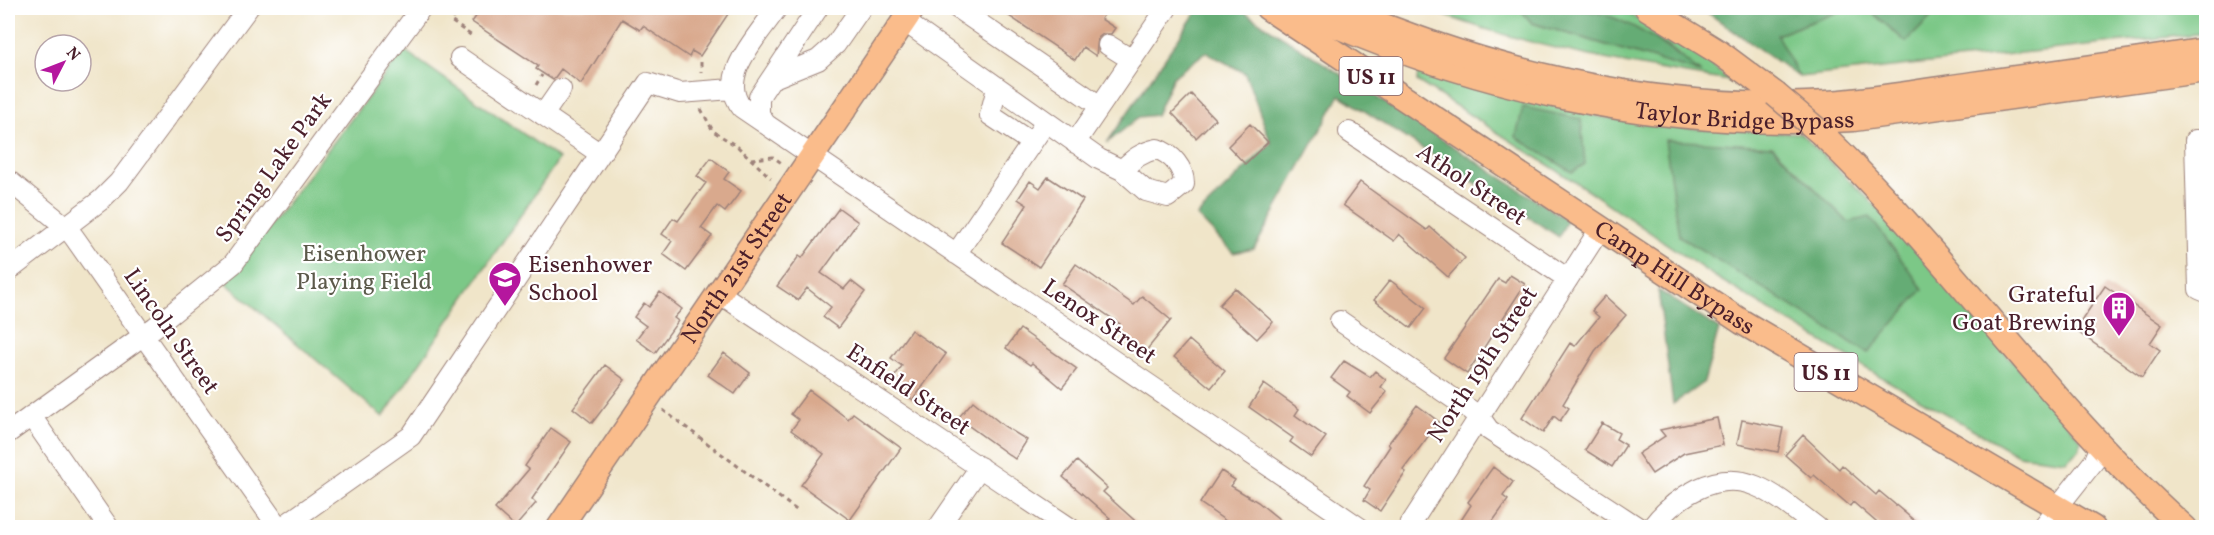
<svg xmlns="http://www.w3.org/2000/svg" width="2214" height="535" font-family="Vollkorn,serif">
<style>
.green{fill:#7cc887;stroke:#637459;stroke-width:1.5;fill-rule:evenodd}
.forest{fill:#65ac74;stroke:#586650;stroke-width:1.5}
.building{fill:#d9a98d}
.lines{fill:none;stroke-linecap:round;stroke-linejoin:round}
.minor-casing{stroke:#9d827a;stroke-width:22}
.major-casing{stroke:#9d827a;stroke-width:27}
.path{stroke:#9d827a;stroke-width:3;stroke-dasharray:4.5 4.5;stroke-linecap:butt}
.minor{stroke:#fff;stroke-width:20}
.major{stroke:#fabc8b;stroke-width:24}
.major-bridge-casing{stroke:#9d827a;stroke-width:27;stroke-linecap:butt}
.major-bridge{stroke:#fabc8b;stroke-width:24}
.labels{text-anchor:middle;stroke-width:4.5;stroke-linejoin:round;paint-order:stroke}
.shield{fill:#fff;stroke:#80626b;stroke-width:1.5}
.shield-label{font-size:22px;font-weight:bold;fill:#4a1f2b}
.street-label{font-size:24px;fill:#4a1f2b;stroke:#fff}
.park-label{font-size:24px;fill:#5c5a4b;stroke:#fff}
.poi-label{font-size:24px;fill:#4a1f2b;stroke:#fff;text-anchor:start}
</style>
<rect width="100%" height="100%" fill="#fff"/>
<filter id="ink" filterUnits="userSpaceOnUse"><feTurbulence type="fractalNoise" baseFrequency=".0167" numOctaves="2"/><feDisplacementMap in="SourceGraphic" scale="12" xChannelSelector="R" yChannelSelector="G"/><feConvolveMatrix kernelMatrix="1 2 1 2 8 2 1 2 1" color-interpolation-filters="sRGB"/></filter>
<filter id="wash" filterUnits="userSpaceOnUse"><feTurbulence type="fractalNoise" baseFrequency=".008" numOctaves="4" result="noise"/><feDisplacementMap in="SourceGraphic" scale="24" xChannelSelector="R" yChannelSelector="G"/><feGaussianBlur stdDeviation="1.35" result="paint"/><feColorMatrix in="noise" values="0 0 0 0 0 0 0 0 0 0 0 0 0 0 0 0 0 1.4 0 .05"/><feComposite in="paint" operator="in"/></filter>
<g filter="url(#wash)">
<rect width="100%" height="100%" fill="#f0e5c9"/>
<path class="green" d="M1425,8H1519L1532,23L1699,72L1669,47L1603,14L1566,8H1619L1700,55L1730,81C1627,65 1522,46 1425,8Z
M1848,8H1867L1906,42L1931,16L1929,8H2206V33L1799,77L1776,35Z
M404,50L559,159L383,417L226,283Z
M1418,73L1596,116L1662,127L1800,133L1883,213L2081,439L2079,449L2066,461L2018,455L1874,373L1714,276L1586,189L1417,81ZM1772,146L1848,222L1867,352Z"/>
<path class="forest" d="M1199,8H1238L1567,220L1559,237L1340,95L1254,249L1233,253L1197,216L1271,143L1245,73L1206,52L1173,77L1156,115L1139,117L1107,143Z
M1519,8C1547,7 1574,7 1602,14C1635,23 1674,51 1701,73L1532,23Z
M1701,8H1848L1777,35L1799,77Z
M1867,8H1929L1932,16L1906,42Z
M1523,107L1581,119L1585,164L1572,172L1516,137Z
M1665,140L1772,146L1848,222L1870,217L1923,289L1868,353L1679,236Z
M1658,290L1719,329L1704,382L1673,404Z"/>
<g id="blocks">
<path class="building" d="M482,8H732L700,56L692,51L689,57L643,26L640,30L622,19L581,84L561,69L553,80L536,69L538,66L472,22Z
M997,8H1108L1101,19L1115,28L1111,34H1103L1098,38L1096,56L1083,47L1075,60Z
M1191,94L1215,119L1196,138L1172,113Z
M1250,124L1268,142L1245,164L1228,146Z
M711,158L729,172L724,179L741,191L725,212L717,206L701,228L712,236L686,271L663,254L672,241L662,234L673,218L678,221L706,183L697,176Z
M1048,177L1083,200L1039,267L1002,243L1027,205L1018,199L1030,181L1040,188Z
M1360,182L1427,230L1430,227L1465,258L1448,277L1399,234L1394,241L1343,205Z
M839,208L858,222L821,273L844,289L851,281L865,292L838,328L823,317L831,307L807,288L798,300L777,286L799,256L802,258Z
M1076,264L1134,305L1142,296L1171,320L1145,352L1116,329L1120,324L1062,284Z
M1510,275L1525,284L1467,374L1444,358L1498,279L1505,283Z
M1390,280L1426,308L1411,328L1374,300Z
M2105,286L2162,325L2150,343L2160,350L2142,377L2075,330Z
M1235,288L1273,322L1257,339L1219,305Z
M660,292L682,309L674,318L678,321L655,353L636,339L646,326L634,317L644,303L649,307Z
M1605,296L1626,315L1595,351L1563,404L1569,408L1560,421L1554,416L1543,433L1522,418L1570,343L1575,346L1599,317L1592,311Z
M1020,329L1077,369L1062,388L1032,363L1030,365L1006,348Z
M911,330L946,354L913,400L890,383L902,366L891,358Z
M1189,340L1225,371L1211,388L1174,357Z
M724,353L750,373L735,394L708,375Z
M1344,361L1370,377L1375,371L1386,380L1381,387L1387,392L1370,413L1347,396L1350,392L1331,378Z
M605,365L625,380L592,423L573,408Z
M1264,384L1299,409L1295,415L1326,437L1311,457L1290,442L1293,438L1249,407Z
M809,390L848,419L853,413L901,448L850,520L801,485L824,454L791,430L799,420L791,414Z
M973,401L1004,426L1027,440L1015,459L958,418Z
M1417,405L1439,422L1403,470L1406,472L1380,511L1364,500L1370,490L1364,486L1390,446L1388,444Z
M1717,418L1723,445L1684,453L1652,474L1638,454L1665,436L1660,430Z
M1742,420L1783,428L1778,452L1737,444Z
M1602,423L1619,433L1616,439L1626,445L1612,467L1585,450Z
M551,428L571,442L532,499L536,503L515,527L495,509L529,469L525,466Z
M1803,435L1839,469L1842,465L1876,495L1879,491L1923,528H1883L1853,502L1850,506L1814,475L1811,478L1785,455Z
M1077,461L1107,488L1103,492L1143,528H1116L1108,520L1110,518L1063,477Z
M1493,467L1513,482L1503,496L1508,500L1488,528H1456L1471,505L1468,502Z
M1221,471L1235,480L1231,486L1258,502L1290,528H1236L1200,503Z"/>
</g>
</g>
<g filter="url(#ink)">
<use href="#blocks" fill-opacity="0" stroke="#9d827a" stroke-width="1.5"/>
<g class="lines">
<defs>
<path id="minor" d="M777,8C759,35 716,77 742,108L1360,528
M957,8L1100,106
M904,21L1099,159L1122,170L1146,191L1168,197L1184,184C1184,168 1172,154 1157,149C1142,152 1133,159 1122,170
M1108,45L1132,60
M460,58L599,153
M771,79L818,60L836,44L861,8
M997,88L990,115L1032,143
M543,115L561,89
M765,123L759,114V97L818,8
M1349,132L1568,279
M2206,140H2195L2199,289L2206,292
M1075,143L1167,8
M8,180L66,227L74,237L279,528
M956,254L1046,122
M8,271L101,200L119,182L248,8
M719,293L1070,528
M1340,321L1479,416L1489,430L1639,528
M31,416L109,528
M8,433L155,327L233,264L421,8
M281,528L411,436L648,83L680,93L732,89
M938,528L980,467
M1408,528L1600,229
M1651,528C1675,497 1716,469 1756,486C1778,495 1799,514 1818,528
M2041,528L2095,460L2101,446"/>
<g id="major">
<path id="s1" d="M1268,8L1742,322L2093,528"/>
<path id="s2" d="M1296,8C1471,88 1661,131 1854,119L2206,70"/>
<path d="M1340,8C1485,70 1648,110 1807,104C1863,102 1918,92 1973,84C2051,73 2129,62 2206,50"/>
<path d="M1647,8L1720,53L1775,94"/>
<path d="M1822,134C1951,258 2051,409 2185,528"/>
<path id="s3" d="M559,528L913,8"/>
</g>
</defs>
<use href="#minor" class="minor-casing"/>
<use href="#major" class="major-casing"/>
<path class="path" d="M461,8L451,21L472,36
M701,62V72
M536,85L542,75
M701,109L713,131L738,147L771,178
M751,159L773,157L783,164
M663,410L799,512"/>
<use href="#minor" class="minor"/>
<use href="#major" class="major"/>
<defs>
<path id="major-bridge" d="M1775,94L1822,134"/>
</defs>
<use href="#major-bridge" class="major-bridge-casing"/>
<use href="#major-bridge" class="major-bridge"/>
</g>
</g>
<defs>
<symbol id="school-pin" viewBox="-11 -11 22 30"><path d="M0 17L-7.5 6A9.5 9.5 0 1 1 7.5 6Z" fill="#b5179e" stroke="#fff"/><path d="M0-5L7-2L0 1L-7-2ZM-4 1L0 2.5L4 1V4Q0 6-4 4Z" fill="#fff"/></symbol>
<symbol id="building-pin" viewBox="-11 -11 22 30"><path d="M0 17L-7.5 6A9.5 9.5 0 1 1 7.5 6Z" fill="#b5179e" stroke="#fff"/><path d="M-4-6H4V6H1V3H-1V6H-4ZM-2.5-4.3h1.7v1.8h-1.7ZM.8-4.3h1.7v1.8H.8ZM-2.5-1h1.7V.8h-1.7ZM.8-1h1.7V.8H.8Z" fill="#fff"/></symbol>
</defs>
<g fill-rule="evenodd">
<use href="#school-pin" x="486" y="259" width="38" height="52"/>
<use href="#building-pin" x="2100" y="289" width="38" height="52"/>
</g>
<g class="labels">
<g class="shield">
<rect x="1339.5" y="57" width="63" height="38" rx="4.5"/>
<rect x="1794.5" y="353" width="63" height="38" rx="4.5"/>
</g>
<g class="shield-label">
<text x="1371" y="84">US 11</text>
<text x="1826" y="380">US 11</text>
</g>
<g class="street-label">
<text dy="8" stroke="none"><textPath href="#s2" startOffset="465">Taylor Bridge Bypass</textPath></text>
<text transform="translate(273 167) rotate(-54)" y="8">Spring Lake Park</text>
<text transform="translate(1472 184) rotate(34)" y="8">Athol Street</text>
<text dy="8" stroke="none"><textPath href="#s3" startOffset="315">North 21st Street</textPath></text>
<text dy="8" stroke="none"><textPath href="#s1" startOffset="488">Camp Hill Bypass</textPath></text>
<text transform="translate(1100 321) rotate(34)" y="8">Lenox Street</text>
<text transform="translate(172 331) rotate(55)" y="8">Lincoln Street</text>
<text transform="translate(1482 364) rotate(-57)" y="8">North 19th Street</text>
<text transform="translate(909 389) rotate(34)" y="8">Enfield Street</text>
</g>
<g class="park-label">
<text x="364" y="261">Eisenhower<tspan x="364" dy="28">Playing Field</tspan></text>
</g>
<g class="poi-label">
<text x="528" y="272">Eisenhower<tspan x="528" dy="28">School</tspan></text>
<text x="2096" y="302" text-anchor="end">Grateful<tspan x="2096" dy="28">Goat Brewing</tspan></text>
</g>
</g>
<rect width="2214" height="535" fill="none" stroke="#fff" stroke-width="30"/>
<g transform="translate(63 63) rotate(48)"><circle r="28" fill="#ffffff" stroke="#b7a5aa" stroke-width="1.5"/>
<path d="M0-4.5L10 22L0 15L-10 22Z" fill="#b5179e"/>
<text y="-9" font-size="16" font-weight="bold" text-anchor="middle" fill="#4a1f2b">N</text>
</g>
</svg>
